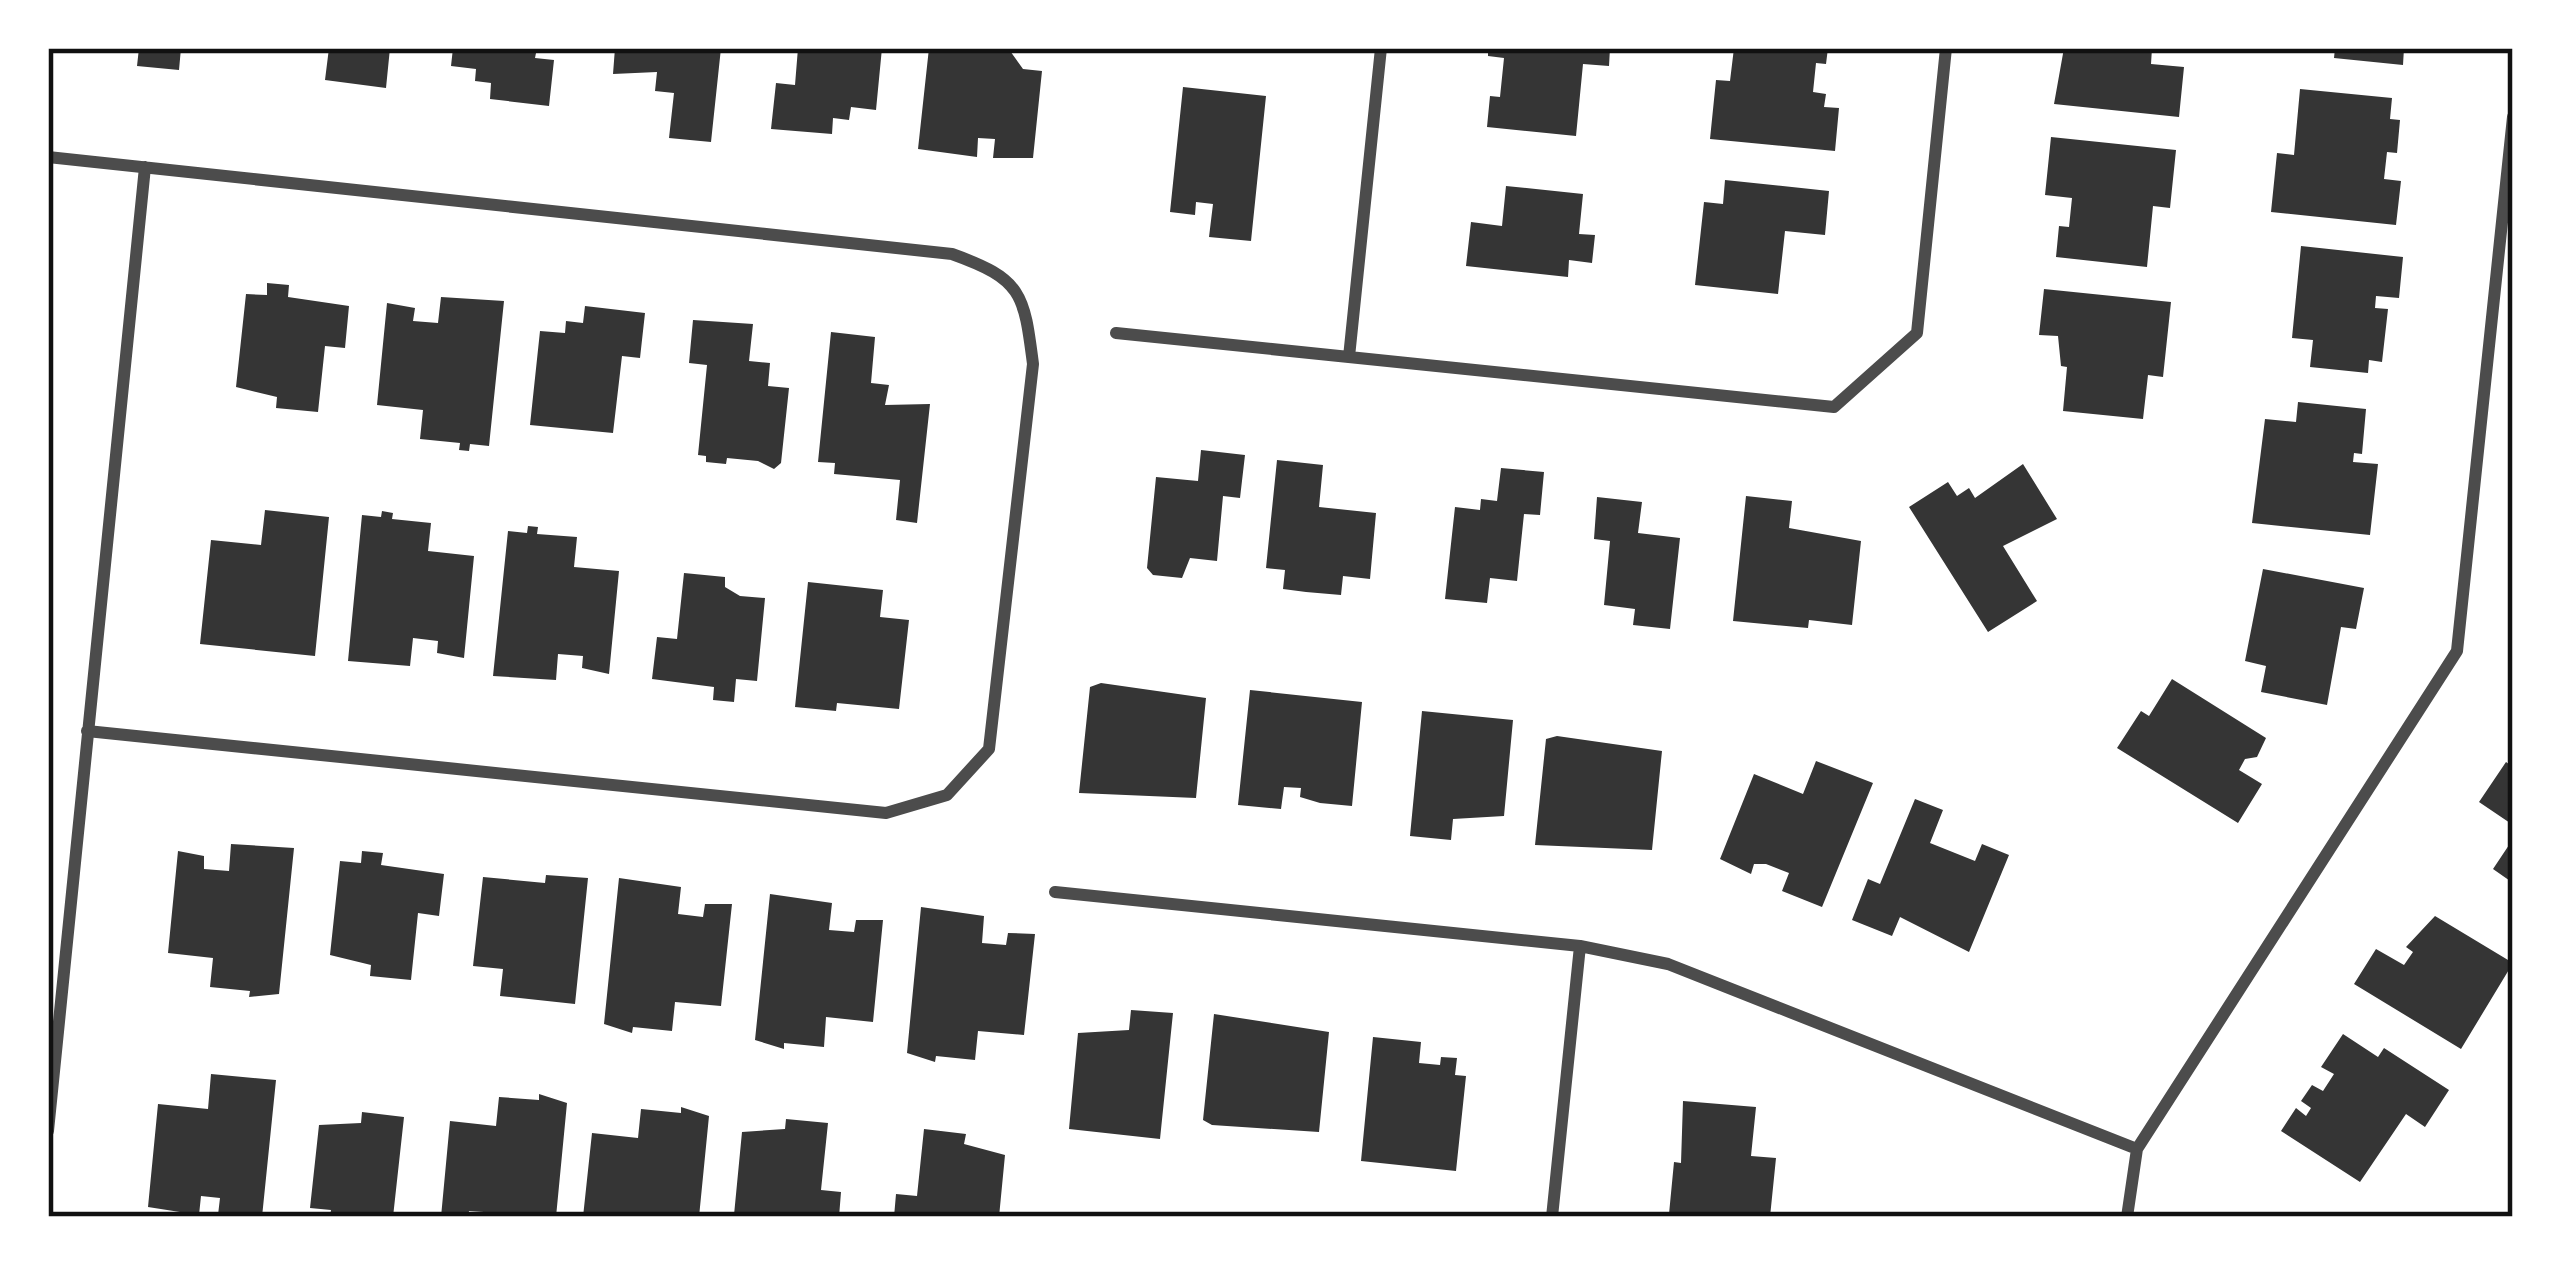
<svg xmlns="http://www.w3.org/2000/svg" width="2561" height="1265" font-family="Bitter,serif">
<style>
.building{fill:#353535}
.lines{fill:none;stroke-linecap:round;stroke-linejoin:round}
.minor{stroke:#4c4c4c;stroke-width:12}
.neatline{fill:none;stroke:#111;stroke-width:4.5}
</style>
<rect width="100%" height="100%" fill="#fff"/>
<path class="building" d="M139,48H181L179,70L137,66Z
M329,48H390L386,88L325,80Z
M453,48H537L535,58L554,60L549,106L490,99L491,83L475,81L476,69L451,66Z
M615,48H721L711,142L669,138L674,93L655,91L657,72L613,74Z
M798,48H882L876,110L851,107L849,120L833,118L832,134L771,129L776,83L795,85Z
M929,48H1008L1023,69L1042,71L1033,158H993L995,139L978,138L977,157L918,149Z
M1488,48H1610L1609,66L1583,64L1576,136L1487,127L1490,96L1500,97L1504,58L1488,56Z
M1734,48H1828L1826,64L1816,63L1813,92L1826,94L1824,107L1839,108L1835,151L1710,139L1716,80L1730,81Z
M2064,48H2152L2151,64L2184,67L2179,117L2054,104Z
M2335,48H2404L2403,65L2334,58Z
M1183,87L1266,96L1251,241L1209,237L1213,204L1196,202L1195,215L1170,212Z
M2300,89L2392,98L2390,119L2400,120L2397,153L2387,152L2384,179L2401,181L2396,225L2271,212L2277,153L2294,155Z
M2051,137L2176,150L2170,208L2153,206L2147,267L2056,257L2059,226L2069,227L2072,198L2045,195Z
M1725,180L1829,191L1825,235L1785,231L1778,294L1695,285L1704,202L1723,204Z
M1506,186L1583,194L1579,234L1595,235L1592,263L1569,260L1568,277L1466,266L1471,222L1502,226Z
M2301,246L2403,257L2399,298L2376,296L2375,308L2388,309L2382,362L2369,360L2368,373L2310,367L2313,340L2292,338Z
M267,283L289,285L288,297L349,306L345,348L325,346L318,412L276,408L277,397L236,387L246,294L267,295Z
M2044,289L2171,302L2163,377L2148,375L2143,419L2063,411L2067,367L2061,366L2058,336L2039,335Z
M441,297L504,301L489,446L470,444L469,451L459,450L460,443L420,439L423,410L377,405L387,303L415,308L413,321L438,323Z
M585,306L645,313L640,358L622,356L613,433L530,425L540,331L565,333L566,321L583,323Z
M693,320L753,324L749,361L770,363L768,386L789,388L781,463L774,469L758,461L727,458L726,464L706,462V456L698,455L707,365L689,363Z
M831,332L875,337L871,383L889,385L885,405L930,404L917,523L896,520L900,480L834,474L835,463L818,462Z
M2298,402L2366,409L2362,454L2354,453L2353,462L2378,464L2370,535L2252,523L2265,419L2296,422Z
M1201,450L1245,455L1240,498L1223,496L1217,561L1190,558L1182,578L1153,575L1147,568L1156,477L1198,481Z
M1277,460L1323,465L1319,507L1376,513L1370,579L1343,576L1341,595L1306,592L1283,589L1285,570L1266,568Z
M2023,464L2057,519L2003,546L2037,601L1988,632L1909,507L1948,482L1957,496L1969,488L1975,498Z
M1501,468L1544,472L1540,515L1524,514L1517,581L1490,578L1487,603L1445,599L1455,507L1480,510L1481,499L1497,501Z
M1746,496L1792,501L1789,528L1861,541L1852,625L1809,620L1808,628L1733,621Z
M1597,497L1642,502L1638,533L1680,538L1670,629L1633,625L1635,609L1604,605L1610,541L1594,539Z
M265,510L329,517L315,656L200,644L211,540L261,545Z
M382,511L393,513L392,519L431,523L428,551L474,556L464,658L437,653L438,641L413,638L410,666L348,661L362,515L381,517Z
M528,526L538,527L537,534L577,537L574,567L619,571L609,674L582,668L583,656L558,654L556,680L493,676L508,531L527,533Z
M2263,569L2364,588L2356,629L2341,627L2327,705L2261,692L2266,666L2245,661Z
M684,573L725,577V587L740,596L765,598L757,681L736,679L734,702L713,700L714,687L652,679L657,637L677,639Z
M808,582L883,590L880,617L909,620L899,709L837,703L836,711L795,707Z
M2172,679L2266,738L2257,757L2245,759L2239,770L2262,784L2238,823L2117,748L2141,711L2149,716Z
M1101,683L1206,698L1196,798L1079,793L1090,687Z
M1250,690L1362,702L1352,806L1320,803L1300,797L1301,788L1284,787L1281,809L1238,805Z
M1422,711L1513,720L1504,816L1453,819L1451,840L1410,836Z
M1557,736L1662,751L1652,850L1535,845L1546,739Z
M1816,761L1873,783L1822,907L1782,891L1789,873L1766,864H1754L1751,874L1720,859L1754,774L1803,794Z
M2506,762L2513,767V825L2479,802Z
M1915,799L1943,810L1930,843L1975,861L1982,844L2009,855L1969,952L1900,917L1892,936L1852,920L1868,879L1880,884Z
M2513,839V883L2493,869Z
M231,844L294,848L279,994L249,997L250,991L210,987L213,958L168,953L178,851L204,856V869L229,871Z
M362,851L383,853L381,865L444,874L439,916L418,913L411,980L370,976L371,965L330,955L340,861L361,863Z
M546,875L588,878L575,1004L500,996L503,969L473,966L483,877L545,883Z
M619,878L681,887L678,914L703,917L705,904H732L721,1006L675,1002L672,1031L633,1027L632,1033L604,1024Z
M770,894L832,903L829,930L854,932L856,920H883L873,1022L826,1017L824,1047L784,1043V1049L755,1040Z
M921,907L984,916L982,943L1006,945L1008,933L1035,934L1024,1035L978,1031L975,1060L936,1056L935,1062L907,1053Z
M2435,916L2513,963L2461,1049L2354,984L2376,949L2404,965L2413,952L2406,947Z
M1131,1010L1173,1013L1160,1139L1069,1129L1078,1033L1129,1030Z
M1214,1014L1329,1032L1319,1132L1212,1125L1203,1120Z
M2343,1034L2378,1057L2384,1048L2449,1090L2425,1127L2406,1114L2360,1182L2281,1131L2296,1108L2306,1116L2311,1108L2301,1101L2312,1085L2323,1091L2334,1074L2321,1067Z
M1373,1037L1421,1042L1419,1063L1440,1065L1441,1057L1457,1058L1455,1075L1466,1076L1456,1171L1361,1161Z
M211,1074L276,1080L262,1217L218,1215L220,1198L201,1196L199,1215L148,1207L158,1104L208,1109Z
M539,1094L567,1103L556,1217L469,1211L468,1217H441L450,1121L496,1126L499,1097L539,1100Z
M1683,1101L1756,1107L1751,1156L1776,1158L1770,1217L1669,1214L1674,1162L1681,1163Z
M681,1107L709,1116L699,1217H583L592,1133L638,1138L641,1109L681,1113Z
M362,1112L404,1117L393,1217H330L331,1210L310,1208L319,1125L361,1123Z
M786,1119L828,1123L821,1190L841,1192L839,1217L734,1215L742,1132L785,1129Z
M924,1129L966,1134L964,1144L1005,1155L999,1217H894L896,1194L917,1196Z"/>
<g class="lines">
<path class="minor" d="M48,157L952,254C1022,279 1024,293 1033,364L989,749L947,795L886,813L87,731
M1116,333L1834,407L1917,333L1946,48
M1349,357L1381,48
M1055,892L1580,946L1668,964L2137,1149
M48,1131L145,167
M1552,1217L1580,946
M2127,1217L2137,1149L2457,651L2513,117"/>
</g>
<rect width="2561" height="1265" fill="none" stroke="#ffffff" stroke-width="102"/>
<rect x="51" y="51" width="2459" height="1163" class="neatline"/>
</svg>
